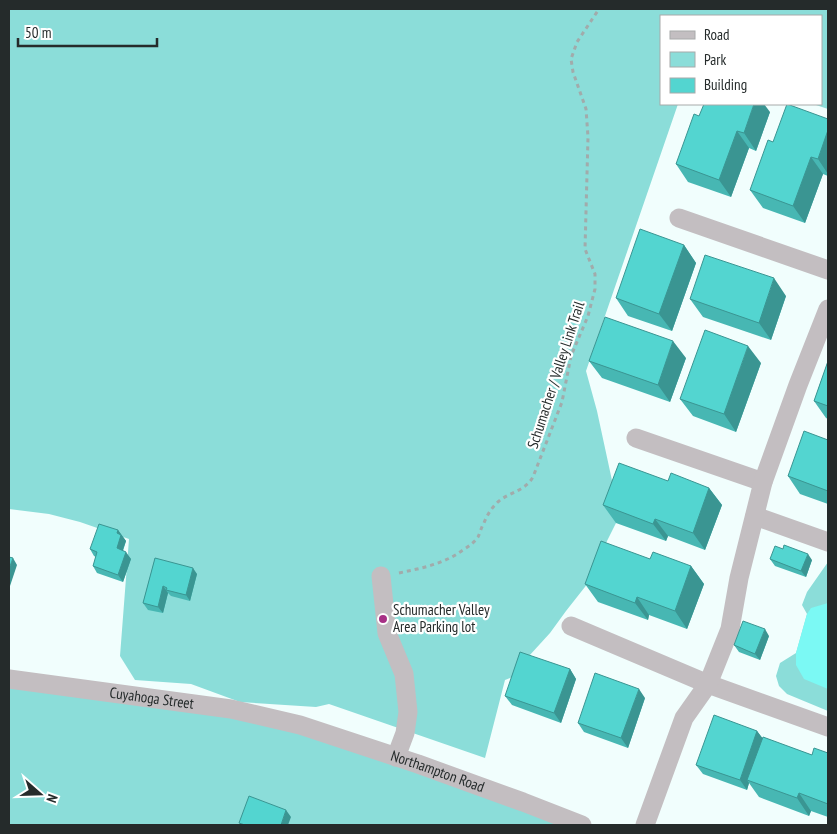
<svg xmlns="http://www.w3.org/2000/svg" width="837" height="834" font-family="'PT Sans Narrow',sans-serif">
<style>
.green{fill:#8bddd9}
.water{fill:#7bf9f4}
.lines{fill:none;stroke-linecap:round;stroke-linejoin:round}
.path{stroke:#a1abab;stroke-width:3;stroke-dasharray:4 4;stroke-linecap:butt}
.minor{stroke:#c3bec1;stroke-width:19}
.wall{fill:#47b7b3}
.shaded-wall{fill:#3a9592}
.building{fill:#53d5d0;stroke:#3a9592}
.poi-dot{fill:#a73086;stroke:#fff;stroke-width:2}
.labels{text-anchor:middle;stroke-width:4.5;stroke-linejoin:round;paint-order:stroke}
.street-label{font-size:15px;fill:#252b2b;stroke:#fff}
.poi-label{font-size:15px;fill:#252b2b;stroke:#fff;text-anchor:start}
</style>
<rect width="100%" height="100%" fill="#f1fefd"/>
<path class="green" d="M9,9H828V109L813,104H821V16H661V104H678L586,371L597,411L616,499V523L607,541L592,578L566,611L550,633L529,656L518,675L505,680L485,758L329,704L316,707L240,702L191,684L135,680L120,656L129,539L80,522L49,514L9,509Z
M828,562V711L787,694L779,686L776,676L780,663L796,653L807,614L802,605L807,592Z
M9,679L231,709L581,825H9Z"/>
<path class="water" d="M828,603V689L804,679L796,665V653L807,614L811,608Z"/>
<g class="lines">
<path class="path" d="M399,573C422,568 444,564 463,550C469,546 474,543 478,537C480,533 481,528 484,523C487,515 492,507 499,501C510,492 525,491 533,477L562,402L571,356L588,316L595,289V274L585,249L588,137L586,109L573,72L571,59L577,42L599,9"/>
<g class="minor">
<path d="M679,218L828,270"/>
<path d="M636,438L763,482"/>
<path d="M755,516L828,542"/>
<path d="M381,576L387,633L404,674L408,712L405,733L396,757"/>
<path d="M571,626L708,684L828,727"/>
<path id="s1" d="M9,679L231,709L300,725L418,764L523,802L582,825"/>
<path d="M645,825L684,718L708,684L730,629L739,578L763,482L798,385L828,309"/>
</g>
</g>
<path class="wall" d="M770,112L756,151L749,148L731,197L688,182L676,164L699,116Z
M828,119V176L823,174L805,223L763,208L750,190Z
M684,245L696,263L672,331L628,316L616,298Z
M786,296L771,340L703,317L690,299Z
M686,358L670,402L602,378L589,361Z
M828,361V419L826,418L814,401Z
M761,363L736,432L693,416L680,399Z
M828,440V504L800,494L788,476Z
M668,481L709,488L722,505L705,550L668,536L666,541L616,523L603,505Z
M118,530L126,541L123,551L131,559L123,582L97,573L93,566L96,557L94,556L90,549Z
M155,558L197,574L190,601L171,596L168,593L163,613L148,610L143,603Z
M650,559L691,566L704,584L687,629L649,615L648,620L598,602L585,584Z
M770,559L812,560L806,577L775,566Z
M769,636L760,660L739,652L734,645Z
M570,669L576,679L561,723L512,705L505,696Z
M645,698L628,748L584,732L578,723Z
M757,731L762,738L812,755L828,753V817L811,811L809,816L759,797L749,783L747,790L703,774L696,765Z"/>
<path class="shaded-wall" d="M754,104H764L770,112L756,151L744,133Z
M828,130V174L818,159Z
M737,131L749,148L731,197L719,180Z
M811,157L823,174L805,223L793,206Z
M684,245L696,263L672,331L659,314Z
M774,278L786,296L771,340L759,323Z
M673,341L686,358L670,402L658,385Z
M748,346L761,363L736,432L724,414Z
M709,488L722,505L705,550L693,533Z
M655,519L668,536L666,541L653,524Z
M118,530L126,541L121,555L117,548V533Z
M126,552L131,559L123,582L118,575Z
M808,554L812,560L806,577L801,571Z
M13,558L17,565L9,589V569Z
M691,566L704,584L687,629L675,611Z
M193,568L197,574L190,601L186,595Z
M163,586L168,593L163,613L158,607Z
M637,597L649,615L648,620L635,603Z
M765,629L769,636L760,660L755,654Z
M570,669L576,679L561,723L554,713Z
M639,689L645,698L628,748L621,738Z
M757,731L764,740L747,780L749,783L747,790L740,780Z
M799,793L811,811L809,816L797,798Z
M286,810L291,817L288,825H281Z"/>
<path class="building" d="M704,104H754L744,133L737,131L719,180L676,164L694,114L699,116Z
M787,104L828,119V130L818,159L811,157L793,206L750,190L768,140L773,142Z
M640,229L684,245L659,314L616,298Z
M705,255L774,278L759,323L690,299Z
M605,317L673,341L658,385L589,361Z
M705,330L748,346L724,414L680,399Z
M828,361V406L814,401Z
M804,431L828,440V491L788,476Z
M619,463L668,481L671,473L709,488L693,533L655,519L653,524L603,505Z
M99,524L118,530L117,533L121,535L117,548L126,552L118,575L93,566L97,552L90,549Z
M601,541L650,559L653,552L691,566L675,611L637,597L635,603L585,584Z
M784,545L808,554L801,571L770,559L775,546L783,549Z
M9,557L13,558L9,569Z
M155,558L193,568L186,595L166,590L167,588L163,586L158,607L143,603Z
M743,621L765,629L755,654L734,645Z
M520,652L570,669L554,713L505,696Z
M595,673L639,689L621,738L578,723Z
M714,715L757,731L740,780L696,765Z
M763,737L812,755L814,748L828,753V804L799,793L797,798L747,780Z
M249,796L286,810L281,825H245L239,823Z"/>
<circle class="poi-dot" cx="383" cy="619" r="5"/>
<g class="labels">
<g class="street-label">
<text transform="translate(556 375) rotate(-72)" y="5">Schumacher / Valley Link Trail</text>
<text dy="5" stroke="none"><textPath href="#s1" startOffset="144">Cuyahoga Street</textPath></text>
<text dy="5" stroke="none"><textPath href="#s1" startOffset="440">Northampton Road</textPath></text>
</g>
<g class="poi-label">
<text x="393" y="615">Schumacher Valley<tspan x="393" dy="17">Area Parking lot</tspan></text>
</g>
</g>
<rect width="837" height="834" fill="none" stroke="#252b2b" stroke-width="20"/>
<rect x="660" y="15" width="162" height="90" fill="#ffffff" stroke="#a8aaaa"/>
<rect x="670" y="31" width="25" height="8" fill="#c3bec1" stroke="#a8aaaa"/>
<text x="704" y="40" font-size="15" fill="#252b2b">Road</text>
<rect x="670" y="52" width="25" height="15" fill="#8bddd9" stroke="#a8aaaa"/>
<text x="704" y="65" font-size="15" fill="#252b2b">Park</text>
<rect x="670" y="78" width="25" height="15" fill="#53d5d0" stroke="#a8aaaa"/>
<text x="704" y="90" font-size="15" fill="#252b2b">Building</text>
<g transform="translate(40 794) rotate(110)" stroke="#ffffff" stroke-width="4" paint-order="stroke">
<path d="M0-4L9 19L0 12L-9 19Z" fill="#252b2b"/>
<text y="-8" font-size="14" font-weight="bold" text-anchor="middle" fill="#252b2b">N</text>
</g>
<path d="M18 38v8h139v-8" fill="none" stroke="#252b2b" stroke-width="2.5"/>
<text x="25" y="38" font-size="15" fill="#252b2b" stroke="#ffffff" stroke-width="4" paint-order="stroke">50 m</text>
</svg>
